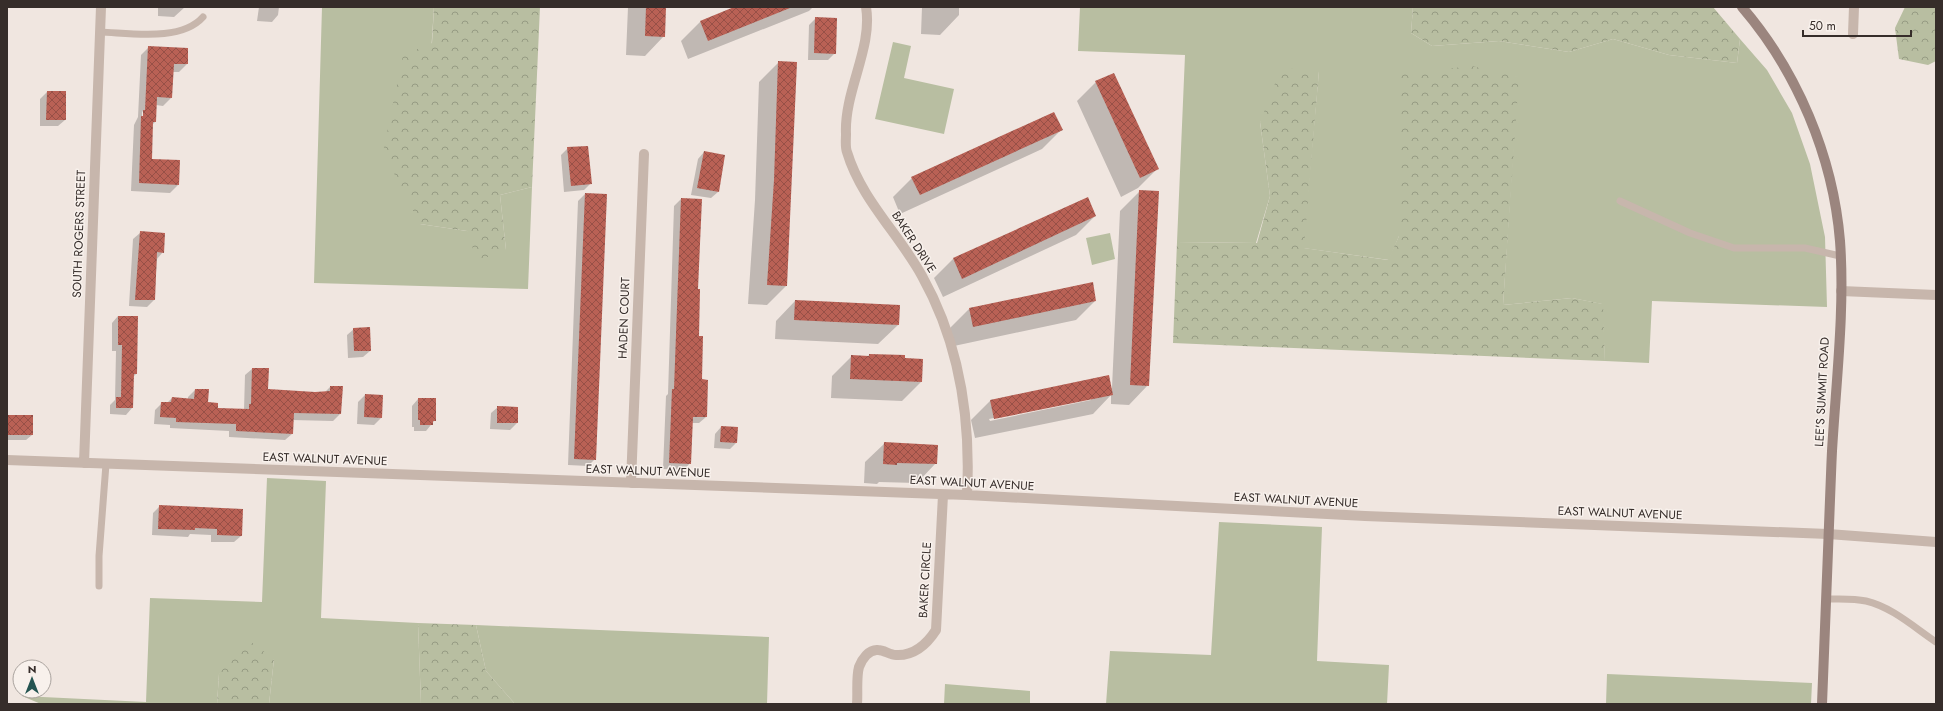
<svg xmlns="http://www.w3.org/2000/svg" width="1943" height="711" font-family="Jost,sans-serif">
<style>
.green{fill:#b8bea1}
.forest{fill:url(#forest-crowns)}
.shadow{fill:#0003;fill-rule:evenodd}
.building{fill:url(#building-cross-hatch)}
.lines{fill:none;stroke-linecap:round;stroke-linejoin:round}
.service{stroke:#c7b6ac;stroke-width:7}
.minor{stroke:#c7b6ac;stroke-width:10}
.secondary{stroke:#9b857e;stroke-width:10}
.labels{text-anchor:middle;stroke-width:3;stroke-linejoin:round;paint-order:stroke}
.street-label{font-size:12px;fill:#362d2a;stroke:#f8f1ec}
</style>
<defs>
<pattern id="forest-crowns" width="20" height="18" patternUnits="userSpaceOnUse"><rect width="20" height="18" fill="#b8bea1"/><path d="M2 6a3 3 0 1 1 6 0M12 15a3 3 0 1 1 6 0" fill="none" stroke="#969b83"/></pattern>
<pattern id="building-cross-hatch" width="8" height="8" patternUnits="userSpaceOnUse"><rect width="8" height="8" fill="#b96155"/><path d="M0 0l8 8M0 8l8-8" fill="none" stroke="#975047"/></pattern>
</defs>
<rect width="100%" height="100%" fill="#f0e6e0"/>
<path class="green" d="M322,7H434L420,224L467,231L506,250L500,195L532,187L528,289L314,283Z
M1080,7H1413L1411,33L1432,46L1499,41L1569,52L1613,39L1669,55L1737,63L1740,39L1767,70L1792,113L1810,164L1825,237L1827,307L1652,301L1649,363L1605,361L1602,304L1572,298L1503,305L1518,77L1399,74V236L1389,260L1303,248L1319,71L1260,122L1270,196L1256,243L1177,242L1185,55L1078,51Z
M893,42L911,46L904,78L954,89L944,134L875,119Z
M1110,233L1115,259L1092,265L1086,238Z
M267,478L326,481L321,618L418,623L421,704H269L274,659L219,674L217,704H41L22,696L146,702L150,598L262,602Z
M1219,522L1322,527L1317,661L1389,665L1387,704H1106L1110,651L1211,655Z
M476,625L769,637L767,704H515L486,671Z
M1607,674L1812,683L1811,704H1606Z
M945,684L1030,691V704H944Z"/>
<path class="forest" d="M434,7H540L532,187L500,195L506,250L477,261L467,231L420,224L383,152L403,55L432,43Z
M1413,7H1713L1740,39L1737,63L1669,55L1613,39L1569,52L1499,41L1432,46L1411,33Z
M1905,7H1936V61L1928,65L1899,59L1895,28Z
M1472,66L1519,77L1503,305L1572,298L1603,304L1605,361L1173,343L1177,242L1257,243L1270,196L1260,122L1281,68L1319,71L1304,248L1388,260L1399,236V74Z
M418,623L476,625L486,671L515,704H421Z
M247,639L274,659L269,704H217L219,674Z"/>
<path class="shadow" d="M158,7H185L174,17L158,16Z
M259,7H279L278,15L272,22L257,21Z
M628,7H665L664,36L645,56L626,55Z
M737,7H813L809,11L688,59L681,41L700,22Z
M922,7H959V15L940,35L921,34Z
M816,18L835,53L828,60H808L809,25Z
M149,47L187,49V64L179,72H173L171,98L163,106L156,105L155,122L152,125L150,160L178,185L170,193L131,191L134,125L138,117L141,55ZM144,110V121H142V112Z
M779,62L786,286L767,305L748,304L755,200L759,82Z
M1096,82L1157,169L1138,188L1121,197L1077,101Z
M47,92L65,120L58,126H40V99Z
M1061,130L1042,149L900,214L893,197L912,178Z
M568,148L591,183L584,190L564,192L561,155Z
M704,152L718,192L711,198L691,195L698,159Z
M1140,191L1148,385L1129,405L1111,404V395L1093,414L975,438L971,420L991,400L1112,388L1120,211ZM1091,398V400L990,421L989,419Z
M585,194L595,459L588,466L568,465L578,201Z
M1087,198L1095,216L1076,235L943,297L934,278L953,259Z
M681,199L701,200L697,290L698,337L706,417L699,423H692L690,463L684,470L663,469L666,396L668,394L674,206Z
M140,233L163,252L157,259L154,300L147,307L129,306L133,239Z
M795,301L898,325L878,344L775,339L776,321Z
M1095,301L1076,320L954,346L950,328L969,309Z
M118,316L136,374L133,377L132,408L126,415L110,414V405L115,400L116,351H112V323Z
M354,329L370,351L363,357L348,358L347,335Z
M869,355L904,359L921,382L902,401L831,398L832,376L852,356L867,357Z
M252,369H268L267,390L315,393L325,392L330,387H342L340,414L333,421L292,420V434L285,440L229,437V431L170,428V425L154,424L155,410L162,403H167L172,398L188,400V397L195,390L207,403L217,409L244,410L245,375Z
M365,395L382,396L381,418L374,425L357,424L358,402Z
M418,399L435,420L426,431H414V427H412V406Z
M498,407L517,423L510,430L490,429L491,413Z
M7,416L32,435L26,440H7Z
M721,427L736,443L730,449L714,448L715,434Z
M885,443L936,463L917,483L879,482L877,484L864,483L865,462Z
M160,506L241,536L234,542H211V535L190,534L188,537L152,535L153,513Z"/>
<path class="building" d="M646,7H666L665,37L645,36Z
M734,7H790V8L708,41L700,21Z
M815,17L837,18L836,54L814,53Z
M148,46L188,48V64H174L172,98L157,97L156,122H153L152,159L180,160L179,185L139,183L141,116H143V110H145Z
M778,61L797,62L787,286L767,285L774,180Z
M1114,73L1159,169L1140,178L1095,81Z
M47,91H66V120H46Z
M1054,112L1063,130L920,195L911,177Z
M588,146L592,184L571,186L567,147Z
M704,151L725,155L719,192L697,188Z
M1139,190L1159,191L1149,386L1130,385Z
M585,193L607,194L596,460L574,459Z
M1088,197L1096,216L962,279L953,258Z
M681,198L702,199L698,289H700L699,336H703L702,379L708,380L707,417H693L691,464L669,463L672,389H674Z
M140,231L165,233L164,253L157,252L155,300H135Z
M1093,282L1096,301L973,327L969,308Z
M795,300L900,305L899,325L794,320Z
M118,316H138L137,374H134L133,408H116V397H121L122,345H118Z
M370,327L371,351H354L353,328Z
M869,354L905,355V358L923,359L922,382L850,379L851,355L869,356Z
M252,368H269L268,389L315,392L330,391V386H343L341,414L294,413L293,434L236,431V424L176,422V418L160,417L161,402H171L172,397L194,399L195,389H209L208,402L218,403V408L249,409V404H251Z
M1109,375L1113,395L994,419L990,400Z
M365,394L383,395L382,418L364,417Z
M418,398H436V421H433V425H420V420H418Z
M497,406L518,407V423H497Z
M7,415H33V435H7Z
M721,426L738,427L737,443L720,442Z
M884,442L938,445L937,464L897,463V465L883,464Z
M159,505L243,509L242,536L217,535V529L195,528V530L158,529Z"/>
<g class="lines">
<path class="service" d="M100,32C130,33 181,42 203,17
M1620,201L1690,233L1734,248H1805L1840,256
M99,586V556L106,464
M1826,599C1839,599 1853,598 1866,601C1892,607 1915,628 1936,642"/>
<path class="minor" d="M866,7C873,48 844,91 846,134C846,140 845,147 847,152C861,199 899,234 922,276C960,344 971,419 967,495
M1853,34L1854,7
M1841,291L1936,295
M7,460L967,495L1365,516L1828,534L1936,542
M84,463L101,7
M631,483L644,154
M857,704C858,693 856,678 859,667C862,659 869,649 878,650C884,650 890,655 896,655C914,656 927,644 936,630L943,495"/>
<path class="secondary" d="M1742,7C1797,71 1833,156 1840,241C1845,309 1836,382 1832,451C1828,535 1825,619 1822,704"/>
</g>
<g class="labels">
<g class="street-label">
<text transform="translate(79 234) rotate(-88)" y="4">SOUTH ROGERS STREET</text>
<text transform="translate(914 242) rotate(57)" y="4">BAKER DRIVE</text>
<text transform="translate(624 318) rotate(-88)" y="4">HADEN COURT</text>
<text transform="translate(1822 392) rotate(-87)" y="4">LEE'S SUMMIT ROAD</text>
<text transform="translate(325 459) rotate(2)" y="4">EAST WALNUT AVENUE</text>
<text transform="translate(648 471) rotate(2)" y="4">EAST WALNUT AVENUE</text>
<text transform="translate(972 483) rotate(3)" y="4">EAST WALNUT AVENUE</text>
<text transform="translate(1296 500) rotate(3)" y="4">EAST WALNUT AVENUE</text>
<text transform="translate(1620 513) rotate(2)" y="4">EAST WALNUT AVENUE</text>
<text transform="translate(925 580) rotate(-87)" y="4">BAKER CIRCLE</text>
</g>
</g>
<rect width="1943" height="711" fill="none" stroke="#362d2a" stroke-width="16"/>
<g transform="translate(32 679)"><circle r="19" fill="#f8f1ec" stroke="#aaa39e"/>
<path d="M0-3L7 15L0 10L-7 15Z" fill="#245451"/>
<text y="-6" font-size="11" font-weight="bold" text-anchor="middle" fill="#362d2a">N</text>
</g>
<path d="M1803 30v6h108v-6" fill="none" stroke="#362d2a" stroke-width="2"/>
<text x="1809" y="30" font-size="12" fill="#362d2a" stroke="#f8f1ec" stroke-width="3" paint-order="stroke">50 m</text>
</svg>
